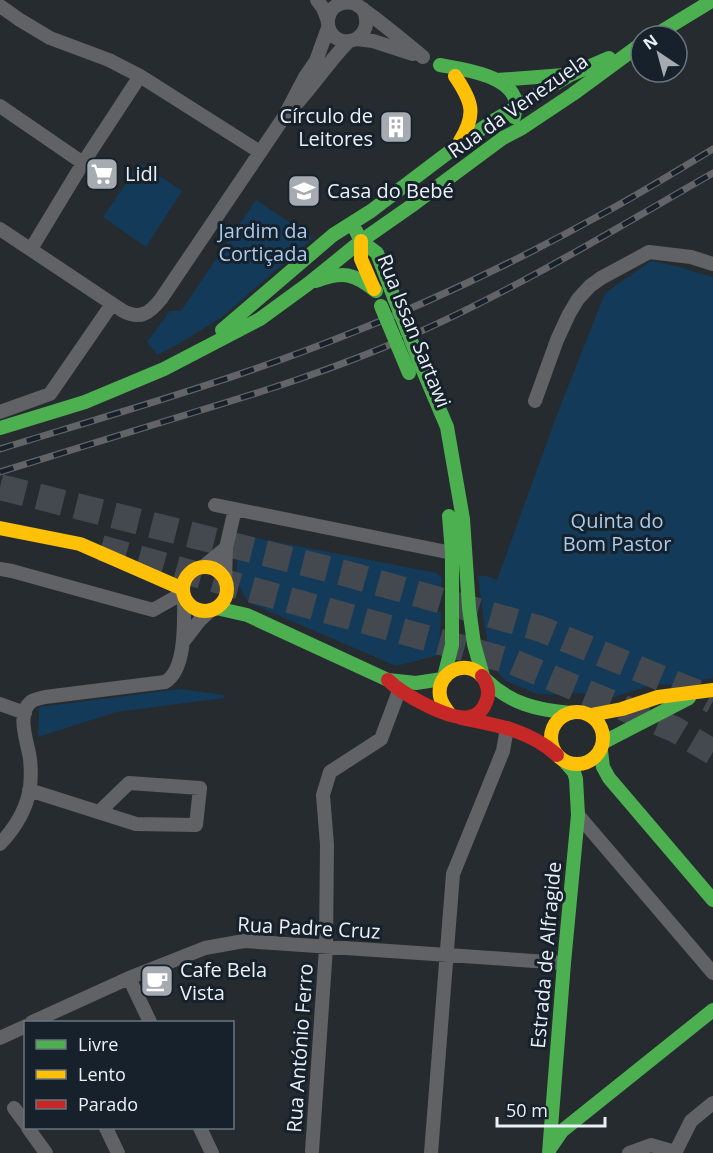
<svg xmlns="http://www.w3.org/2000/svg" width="713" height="1153" font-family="'Open Sans',sans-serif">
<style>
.green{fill:#133a58}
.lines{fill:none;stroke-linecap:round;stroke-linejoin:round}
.highway-tunnel{stroke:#43494e;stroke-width:26;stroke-dasharray:26 13;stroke-linecap:butt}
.street{stroke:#606265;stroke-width:14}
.fast{stroke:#4caf50;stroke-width:14}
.slow{stroke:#ffc107;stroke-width:14}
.jam{stroke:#c62828;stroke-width:14}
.rail-casing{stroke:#626467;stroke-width:7}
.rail{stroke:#17212b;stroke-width:4.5;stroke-dasharray:14;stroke-linecap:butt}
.fast-bridge{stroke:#4caf50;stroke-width:14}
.labels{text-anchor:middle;stroke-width:6;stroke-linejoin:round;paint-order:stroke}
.street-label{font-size:20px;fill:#eaf0f7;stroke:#17212b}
.poi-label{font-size:20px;fill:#eaf0f7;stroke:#17212b;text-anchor:start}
.park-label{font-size:20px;fill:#a8ccee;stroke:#17212b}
</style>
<rect width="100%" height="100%" fill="#262b30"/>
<path class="green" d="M140,163L182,191L146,247L103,217Z
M256,200L313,238L222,317L177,345L157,355L147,342L170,311H181Z
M651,261L680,267L695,272L713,277V678L674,685L655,684L611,698H602L579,693L553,695L537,694L506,681L497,671L489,650L484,622L478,576H487L497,580L555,420L605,293Z
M241,535L437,573L442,578L441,597H436V612H441L439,655L396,666L250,603C232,584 236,558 241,535Z
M180,689L224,695V698L116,712L38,737L39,707Z"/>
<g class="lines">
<path class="highway-tunnel" d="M0,487L344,573L541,629L700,694L713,701
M101,548L513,662L674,729L713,752"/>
<path class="street" d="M317,0L323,8L328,21
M0,6L20,20L50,38L109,60L140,76L260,152
M363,9C377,37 342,53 330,31C327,25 327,19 330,13C334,4 344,1 353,3C359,5 363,10 368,13C387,27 405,42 423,57
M356,39L373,41L413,54
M298,102C316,82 330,60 349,41
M0,106L83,163
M0,229L123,311C140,320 150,313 161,299L284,117L305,77L316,61L328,28
M31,249L83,163L140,76
M535,401L557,340L569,314L578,299L590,286L601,278L649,252L691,257L713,264
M0,412L50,394L112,304
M215,505L452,553
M203,567L226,548
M0,569L12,571L153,610L183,593
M225,581L226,548L235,509
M183,642L200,620L211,610
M0,704L25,713
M29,790L136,824L196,825L200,788L129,783L99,812
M578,815L713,973
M0,844C15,828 27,809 30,787C31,778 31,768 30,759C28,743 15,713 32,701C36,699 41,698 45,697L165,682C187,670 184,618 184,596
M129,978L150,1022
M32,1022L129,978L205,948L244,941L564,963
M0,1038L26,1026
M14,1108L26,1124
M28,1128L46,1153
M106,1128L118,1153
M200,1128L212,1153
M312,1151L326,948L327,845L323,795L330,772L381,739L399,691
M431,1153L453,874L503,751L507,728
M629,1153L651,1145L675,1152
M675,1153L691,1121L713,1103"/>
<path class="fast" d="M654,36L713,0
M440,65C462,69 512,75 516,103C516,107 515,113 514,117
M497,80L564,75
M356,231L361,241L377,253L395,300
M316,281C343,271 354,273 376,291
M222,330L333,235L371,211L457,146L493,121L570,75L609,58
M422,368L447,427L463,519L469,608L474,644L483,676
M0,428L85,402L164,369L260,319L308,284L361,241L414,204L503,138L522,128L573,94L641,44
M216,608L247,615L388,680L416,683L442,679
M444,677L452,645V553L449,516
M486,680C511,704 537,710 571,713
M604,742L689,698
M601,751L603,767L609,778L713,900
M551,1147L562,1131L713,1010
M549,1153L564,963L578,815L576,779L574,772L566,763"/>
<path class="slow" d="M455,76C472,101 477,114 460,141
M361,241V259L374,289
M0,528L80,544L183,589
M183 589a22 22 0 1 1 44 0a22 22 0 1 1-44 0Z
M551 738a26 26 0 1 1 52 0a26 26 0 1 1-52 0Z
M449,713C445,708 441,703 440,696C436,672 466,658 482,676
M591,715L622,709L658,697L713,690"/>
<path class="jam" d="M388,680C402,694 450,721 469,717C477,716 483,710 486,702C490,693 488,684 482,676
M461,718C496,725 530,730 557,755"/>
<defs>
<path id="rail" d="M0,449C114,414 230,381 341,337C431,302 519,260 604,213C641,193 677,171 713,149
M0,472C65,452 130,432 195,412C265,391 334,369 401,340C510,293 610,232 713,173"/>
</defs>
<use href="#rail" class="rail-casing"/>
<use href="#rail" class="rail"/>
<path class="fast-bridge" d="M395,300L422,368
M381,306L409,373"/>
</g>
<defs>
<symbol id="building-square" viewBox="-11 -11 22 22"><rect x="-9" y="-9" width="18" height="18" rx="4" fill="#a5abb1" stroke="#17212b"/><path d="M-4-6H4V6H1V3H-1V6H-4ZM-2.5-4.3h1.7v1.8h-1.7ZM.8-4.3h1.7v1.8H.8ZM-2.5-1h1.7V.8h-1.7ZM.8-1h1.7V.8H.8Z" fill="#fff"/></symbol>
<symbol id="supermarket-square" viewBox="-11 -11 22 22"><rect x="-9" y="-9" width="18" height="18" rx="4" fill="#a5abb1" stroke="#17212b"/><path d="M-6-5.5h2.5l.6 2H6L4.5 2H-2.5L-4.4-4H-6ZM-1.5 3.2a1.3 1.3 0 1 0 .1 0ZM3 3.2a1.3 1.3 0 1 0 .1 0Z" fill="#fff"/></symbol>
<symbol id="school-square" viewBox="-11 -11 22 22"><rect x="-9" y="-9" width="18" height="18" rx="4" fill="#a5abb1" stroke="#17212b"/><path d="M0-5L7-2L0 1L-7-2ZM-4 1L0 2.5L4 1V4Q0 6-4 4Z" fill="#fff"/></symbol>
<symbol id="cafe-square" viewBox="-11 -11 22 22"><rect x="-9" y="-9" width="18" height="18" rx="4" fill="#a5abb1" stroke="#17212b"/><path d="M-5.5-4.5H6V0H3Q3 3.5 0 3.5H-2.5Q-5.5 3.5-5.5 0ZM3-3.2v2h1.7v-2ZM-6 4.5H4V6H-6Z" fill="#fff"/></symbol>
</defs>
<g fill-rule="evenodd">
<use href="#building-square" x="377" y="108" width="38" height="38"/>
<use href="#supermarket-square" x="83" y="155" width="38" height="38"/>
<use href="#school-square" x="285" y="172" width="38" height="38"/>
<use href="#cafe-square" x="138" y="962" width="38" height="38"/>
</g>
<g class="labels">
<g class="street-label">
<text transform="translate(518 106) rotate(-35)" y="7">Rua da Venezuela</text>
<text transform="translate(414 331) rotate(68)" y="7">Rua Issan Sartawi</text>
<text transform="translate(309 928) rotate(3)" y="7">Rua Padre Cruz</text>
<text transform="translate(546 955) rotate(-85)" y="7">Estrada de Alfragide</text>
<text transform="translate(300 1048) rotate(-86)" y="7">Rua António Ferro</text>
</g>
<g class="poi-label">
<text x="373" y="123" text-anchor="end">Círculo de<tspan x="373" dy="23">Leitores</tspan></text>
<text x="125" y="181">Lidl</text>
<text x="327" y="198">Casa do Bebé</text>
<text x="180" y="977">Cafe Bela<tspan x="180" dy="23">Vista</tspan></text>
</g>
<g class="park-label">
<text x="263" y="238">Jardim da<tspan x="263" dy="23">Cortiçada</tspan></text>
<text x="617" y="528">Quinta do<tspan x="617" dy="23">Bom Pastor</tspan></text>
</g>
</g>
<rect x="24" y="1021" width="210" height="108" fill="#17212b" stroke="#6b747d" stroke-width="1.5"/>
<rect x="36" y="1040" width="30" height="9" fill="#4caf50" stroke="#6b747d" stroke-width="1.5"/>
<text x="78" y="1051" font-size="18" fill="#eaf0f7">Livre</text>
<rect x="36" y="1070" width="30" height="9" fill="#ffc107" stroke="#6b747d" stroke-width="1.5"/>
<text x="78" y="1081" font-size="18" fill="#eaf0f7">Lento</text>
<rect x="36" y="1100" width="30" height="9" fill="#c62828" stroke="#6b747d" stroke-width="1.5"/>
<text x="78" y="1111" font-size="18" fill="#eaf0f7">Parado</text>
<g transform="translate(659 54) rotate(324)"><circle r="28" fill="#17212b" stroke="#6b747d" stroke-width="1.5"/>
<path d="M0-4.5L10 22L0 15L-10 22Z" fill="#a5abb1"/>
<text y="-9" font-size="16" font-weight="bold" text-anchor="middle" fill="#eaf0f7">N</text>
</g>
<path d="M497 1117v9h108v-9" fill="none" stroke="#eaf0f7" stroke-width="3"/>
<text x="506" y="1117" font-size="18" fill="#eaf0f7" stroke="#17212b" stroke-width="4.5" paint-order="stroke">50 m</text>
</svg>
